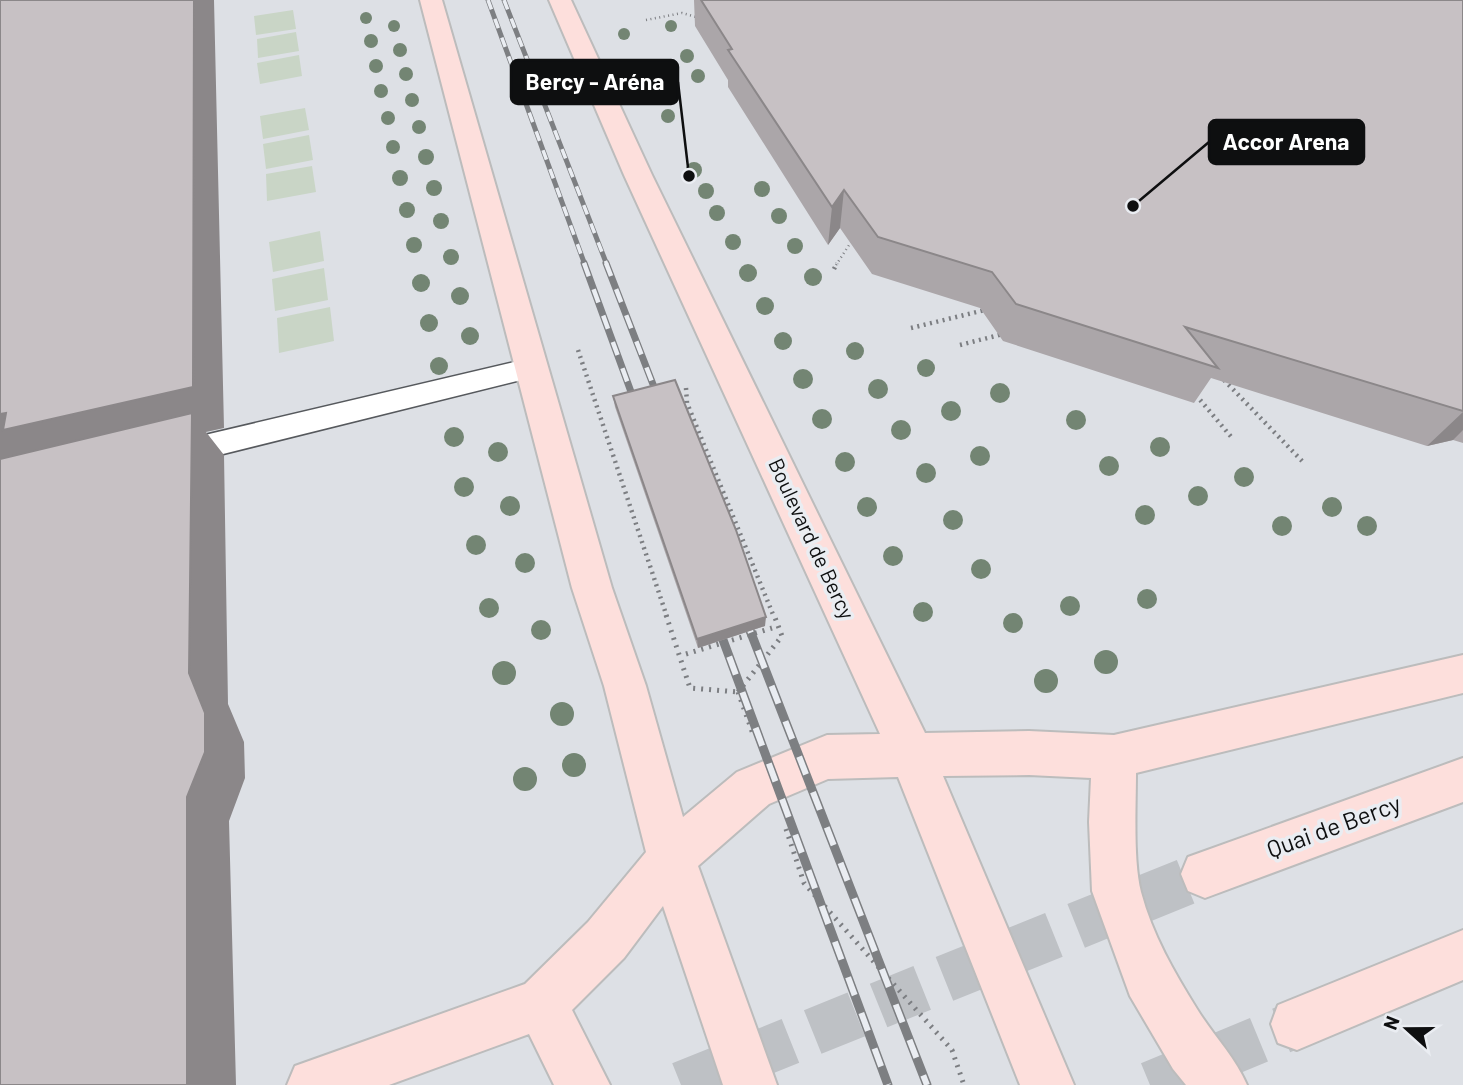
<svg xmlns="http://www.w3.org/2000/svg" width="1463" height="1085" font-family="Barlow,sans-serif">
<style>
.green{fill:#c9d5c6}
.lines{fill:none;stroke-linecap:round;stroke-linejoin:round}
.primary-tunnel{stroke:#bec1c5;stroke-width:47;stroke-dasharray:47 24;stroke-linecap:butt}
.lane-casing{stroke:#56595d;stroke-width:3}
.primary-casing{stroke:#bcbcbc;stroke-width:4}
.path-far2{stroke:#7c7e82;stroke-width:2.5;stroke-dasharray:1 3.5;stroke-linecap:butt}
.path-far1{stroke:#7c7e82;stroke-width:4.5;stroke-dasharray:2 4.5;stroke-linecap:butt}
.path{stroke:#7c7e82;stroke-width:5;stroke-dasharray:2 6;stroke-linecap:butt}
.lane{fill:#fff;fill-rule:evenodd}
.primary{fill:#fddfdc;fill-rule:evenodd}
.rail-far2-casing{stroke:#7d7f82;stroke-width:5}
.rail-far1-casing{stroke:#7d7f82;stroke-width:7}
.rail-casing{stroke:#7d7f82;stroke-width:9}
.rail-far2{stroke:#eaedf2;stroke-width:3.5;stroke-dasharray:10;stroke-linecap:butt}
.rail-far1{stroke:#eaedf2;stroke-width:4.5;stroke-dasharray:14;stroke-linecap:butt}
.rail{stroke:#eaedf2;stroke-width:6;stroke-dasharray:19;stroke-linecap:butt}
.tree{fill:#738573}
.wall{fill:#aba6a9}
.shaded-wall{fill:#8b8789}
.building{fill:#c7c1c4;stroke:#8b8789;stroke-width:2}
.labels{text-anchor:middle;stroke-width:7;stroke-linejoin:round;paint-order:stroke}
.street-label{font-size:21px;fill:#0e0f10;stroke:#eaedf2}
.near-street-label{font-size:24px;fill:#0e0f10;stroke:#eaedf2}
.leader{fill:none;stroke:#0e0f10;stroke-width:2.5}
.callout-dot{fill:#0e0f10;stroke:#eaedf2;stroke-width:2.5}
.callout{fill:#0e0f10;stroke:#0e0f10;stroke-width:2.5}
.callout-label{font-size:23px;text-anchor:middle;font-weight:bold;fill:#fff}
</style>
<rect width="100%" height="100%" fill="#dde0e5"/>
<path class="green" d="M293,10L296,29L256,35L254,16Z
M296,32L299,51L258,58L257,39Z
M299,55L302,76L260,84L257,63Z
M305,108L309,130L263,139L260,116Z
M309,135L313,160L266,169L263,144Z
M312,166L316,192L267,201L266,174Z
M320,231L324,261L273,272L269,242Z
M324,268L328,300L275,311L272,279Z
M330,307L334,341L279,353L277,318Z"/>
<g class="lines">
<path class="primary-tunnel" d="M681,1085L1205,874
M1150,1085L1297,1024"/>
<defs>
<path id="lane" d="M531,358L541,361L545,368L541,375L175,466L165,462L160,454L165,446L175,442Z"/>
<path id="primary" d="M420,0H442L612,588L646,686L683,817L737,772L827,735L880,734L624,175L549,0H571L652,175L925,733L1029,731L1114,735L1463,655V693L1136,773C1136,807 1133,861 1141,892C1152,934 1174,972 1197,1009C1213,1035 1235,1057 1247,1085H1186L1173,1069L1130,996L1092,891L1089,822L1091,778L1029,775L943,776L1074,1085H1020L898,777L828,779L769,804L698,866L777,1085H723L663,906L624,958L572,1010L610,1085H554L529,1034L389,1085H287L295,1066L525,984L588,922L646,852L604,686L572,588Z
M1463,758V802L1205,898L1188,891L1181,874L1188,857Z
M1463,930V980L1297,1050L1278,1043L1271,1024L1278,1005Z"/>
</defs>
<use href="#lane" class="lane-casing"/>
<use href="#primary" class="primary-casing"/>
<path class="path-far2" d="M646,20L682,13L700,18
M836,265L853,239"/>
<path class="path-far1" d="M834,269L837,263
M911,328L985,310
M960,345L1003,334
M578,350L667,617
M1224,380L1303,462
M686,388L687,403L774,617
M1196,395L1233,439"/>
<path class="path" d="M666,615L690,688L738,692
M686,654L772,628
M738,692L782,636L774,615
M738,692L753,734
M786,829L804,883L952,1050L964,1085"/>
<use href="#lane" class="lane"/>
<use href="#primary" class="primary"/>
<defs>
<path id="rail-far2" d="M488,0L585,265
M504,0L607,265"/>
<path id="rail-far1" d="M584,263L638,411
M606,263L661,405
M743,613L745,617"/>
<path id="rail" d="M744,615L927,1085
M716,621L888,1085"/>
</defs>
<use href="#rail-far2" class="rail-far2-casing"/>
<use href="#rail-far1" class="rail-far1-casing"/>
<use href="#rail" class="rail-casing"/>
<use href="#rail-far2" class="rail-far2"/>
<use href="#rail-far1" class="rail-far1"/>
<use href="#rail" class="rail"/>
</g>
<g class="tree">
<circle cx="366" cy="18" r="6"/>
<circle cx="394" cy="26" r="6"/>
<circle cx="671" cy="26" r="6"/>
<circle cx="624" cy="34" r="6"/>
<circle cx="371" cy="41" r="7"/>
<circle cx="400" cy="50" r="7"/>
<circle cx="687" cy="56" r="7"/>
<circle cx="376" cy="66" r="7"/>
<circle cx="406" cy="74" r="7"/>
<circle cx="698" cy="76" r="7"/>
<circle cx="381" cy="91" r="7"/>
<circle cx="412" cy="100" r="7"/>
<circle cx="668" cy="116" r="7"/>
<circle cx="388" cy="118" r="7"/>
<circle cx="419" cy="127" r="7"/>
<circle cx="393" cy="147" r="7"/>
<circle cx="426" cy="157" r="8"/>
<circle cx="694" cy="170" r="8"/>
<circle cx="400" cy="178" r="8"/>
<circle cx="434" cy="188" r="8"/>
<circle cx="762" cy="189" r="8"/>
<circle cx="706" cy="191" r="8"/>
<circle cx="407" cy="210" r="8"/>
<circle cx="717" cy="213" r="8"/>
<circle cx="779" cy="216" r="8"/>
<circle cx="441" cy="221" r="8"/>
<circle cx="733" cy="242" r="8"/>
<circle cx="414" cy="245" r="8"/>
<circle cx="795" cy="246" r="8"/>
<circle cx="451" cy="257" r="8"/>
<circle cx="748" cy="273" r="9"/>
<circle cx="813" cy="277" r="9"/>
<circle cx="421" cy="283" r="9"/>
<circle cx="460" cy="296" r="9"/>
<circle cx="765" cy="306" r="9"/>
<circle cx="429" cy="323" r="9"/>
<circle cx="470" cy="336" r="9"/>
<circle cx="783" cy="341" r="9"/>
<circle cx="855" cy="351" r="9"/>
<circle cx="439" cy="366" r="9"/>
<circle cx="926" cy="368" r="9"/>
<circle cx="803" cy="379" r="10"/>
<circle cx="878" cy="389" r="10"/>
<circle cx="1000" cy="393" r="10"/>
<circle cx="951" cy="411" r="10"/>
<circle cx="822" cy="419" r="10"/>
<circle cx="1076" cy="420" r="10"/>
<circle cx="901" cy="430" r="10"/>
<circle cx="454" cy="437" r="10"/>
<circle cx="1160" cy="447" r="10"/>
<circle cx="498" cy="452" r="10"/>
<circle cx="980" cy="456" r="10"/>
<circle cx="845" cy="462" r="10"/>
<circle cx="1109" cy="466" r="10"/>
<circle cx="926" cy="473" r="10"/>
<circle cx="1244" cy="477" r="10"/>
<circle cx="464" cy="487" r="10"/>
<circle cx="1198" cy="496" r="10"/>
<circle cx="510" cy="506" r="10"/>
<circle cx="867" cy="507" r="10"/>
<circle cx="1332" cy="507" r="10"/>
<circle cx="1145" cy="515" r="10"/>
<circle cx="953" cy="520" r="10"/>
<circle cx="1282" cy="526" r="10"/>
<circle cx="1367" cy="526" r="10"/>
<circle cx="476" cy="545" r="10"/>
<circle cx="893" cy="556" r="10"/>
<circle cx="525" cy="563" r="10"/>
<circle cx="981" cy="569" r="10"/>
<circle cx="1147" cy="599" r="10"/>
<circle cx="1070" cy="606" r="10"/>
<circle cx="489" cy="608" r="10"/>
<circle cx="923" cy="612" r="10"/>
<circle cx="1013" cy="623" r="10"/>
<circle cx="541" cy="630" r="10"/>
<circle cx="1106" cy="662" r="12"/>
<circle cx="504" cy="673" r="12"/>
<circle cx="1046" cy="681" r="12"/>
<circle cx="562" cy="714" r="12"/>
<circle cx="574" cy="765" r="12"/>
<circle cx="525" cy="779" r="12"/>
</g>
<path class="wall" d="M694,0H1463V443L1453,440L1427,446L1211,378L1194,403L1003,341L980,308L872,274L840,228L828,245L728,87V80L695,26Z
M613,396L765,626L698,648L615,407Z"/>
<path class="shaded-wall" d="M194,0H214L224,428L206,432L224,455L228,704L244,742L245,778L229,821L236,1085H187L0,465V414Z
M844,190L840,228L828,245L832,207Z
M1463,412V430L1453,440L1427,446Z
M766,617L765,626L698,648L697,639Z"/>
<path class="building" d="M0,0H194L193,387L3,430L6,413L0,414Z
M701,0H1463V411L1185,327L1218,368L1016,304L992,272L878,237L844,190L832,207L728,50L732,49Z
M675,380L736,530L766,617L697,639L613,396Z
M192,413L189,673L205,713V752L187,797V1085H0V459Z"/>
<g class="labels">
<g class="street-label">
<text transform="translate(811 539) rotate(65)" y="7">Boulevard de Bercy</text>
</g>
<g class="near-street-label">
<text transform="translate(1334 827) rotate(-20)" y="8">Quai de Bercy</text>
</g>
</g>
<path class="leader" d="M689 176L678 82M1133 206L1209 142"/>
<g class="callout-dot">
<circle cx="689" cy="176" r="7"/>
<circle cx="1133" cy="206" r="7"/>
</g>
<g class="callout">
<rect x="511" y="60" width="167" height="44" rx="7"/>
<rect x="1209" y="120" width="155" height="44" rx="7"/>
</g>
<g class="callout-label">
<text x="595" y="90">Bercy - Aréna</text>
<text x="1286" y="150">Accor Arena</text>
</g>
<g transform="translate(1407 1029) rotate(291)" stroke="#eaedf2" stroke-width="5" paint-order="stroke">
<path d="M0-5L12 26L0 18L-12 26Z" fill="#0e0f10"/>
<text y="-10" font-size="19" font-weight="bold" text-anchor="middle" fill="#0e0f10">N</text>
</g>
</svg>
